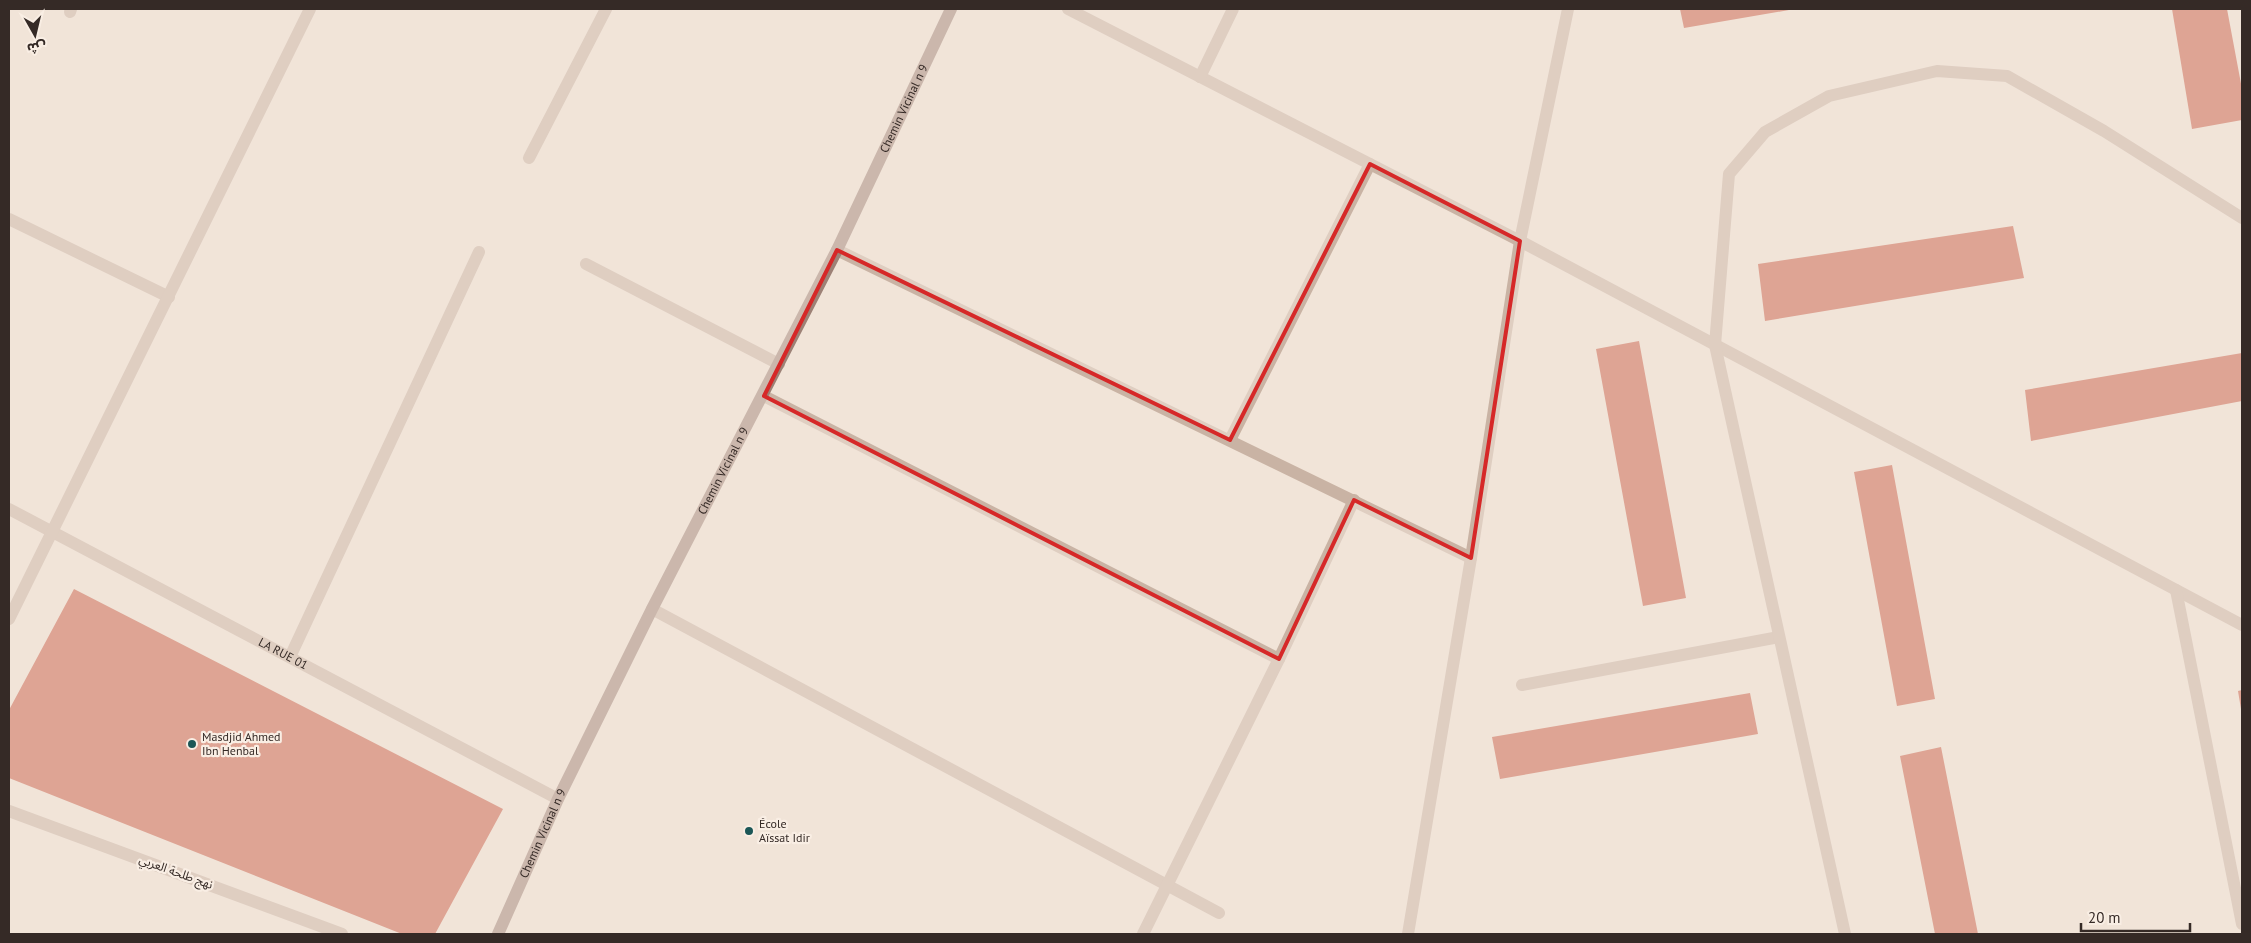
<svg xmlns="http://www.w3.org/2000/svg" width="2251" height="943" font-family="'PT Sans','Noto Sans Arabic',sans-serif">
<style>
.building{fill:#c75740}
.lines{fill:none;stroke-linecap:round;stroke-linejoin:round}
.street{stroke:#c9b3a4;stroke-width:12}
.secondary{stroke:#9d8176;stroke-width:12}
.marked{fill:none;stroke:#d62828;stroke-width:4;stroke-linejoin:round}
.poi-dot{fill:#1b5656;stroke:#f9eee4;stroke-width:2}
.labels{text-anchor:middle;stroke-width:4.5;stroke-linejoin:round;paint-order:stroke}
.street-label{font-size:12px;fill:#352a26;stroke:#f9eee4}
.poi-label{font-size:12px;fill:#352a26;stroke:#f9eee4;text-anchor:start}
</style>
<rect width="100%" height="100%" fill="#f1e4d8"/>
<path class="building" d="M1680,9H1789V10L1684,28Z
M2172,9H2227L2242,89V120L2192,129Z
M2013,226L2024,278L1765,321L1758,264Z
M1639,341L1686,598L1643,606L1596,349Z
M2242,353V401L2031,441L2025,390Z
M1892,465L1935,699L1897,706L1854,472Z
M74,589L503,809L435,934H402L9,778V710Z
M2242,690V709H2241L2238,691Z
M1750,693L1758,734L1500,779L1492,737Z
M1941,747L1978,934H1935L1900,756Z"/>
<g class="lines">
<g class="street">
<path d="M1068,9L1520,241L2242,625"/>
<path d="M70,12L71,9"/>
<path d="M1200,77L1233,9"/>
<path d="M529,158L606,9"/>
<path d="M9,219L169,297"/>
<path d="M837,250L1471,558"/>
<path d="M586,264L779,364"/>
<path d="M764,396L1279,659"/>
<path d="M1230,440L1370,164"/>
<path id="s1" d="M9,509L558,799"/>
<path d="M2176,590L2242,924"/>
<path d="M652,609L1219,913"/>
<path d="M9,619L310,9"/>
<path d="M290,657L479,252"/>
<path d="M1522,685L1779,637"/>
<path d="M9,811L342,934"/>
<path d="M1143,934L1279,659L1354,500"/>
<path d="M1408,934L1471,558L1520,241L1568,9"/>
<path d="M1845,934L1715,345L1729,174L1765,132L1829,96L1937,71L2007,76L2104,131L2242,218"/>
</g>
<path class="secondary" id="s2" d="M498,934L558,799L652,609L837,250L951,9"/>
</g>
<path d="M0 0H2251V943H0ZM1370,164L1520,241L1471,558L1354,500L1279,659L764,396L837,250L1230,440Z" fill="#f1e4d8" fill-opacity=".55" fill-rule="evenodd"/>
<path class="marked" d="M1370,164L1520,241L1471,558L1354,500L1279,659L764,396L837,250L1230,440Z"/>
<g class="poi-dot">
<circle cx="192" cy="744" r="5"/>
<circle cx="749" cy="831" r="5"/>
</g>
<g class="labels">
<g class="street-label">
<text dy="4" stroke="none"><textPath href="#s2" startOffset="920">Chemin Vicinal n 9</textPath></text>
<text dy="4" stroke="none"><textPath href="#s2" startOffset="515">Chemin Vicinal n 9</textPath></text>
<text dy="4" stroke="none"><textPath href="#s1" startOffset="310">LA RUE 01</textPath></text>
<text dy="4" stroke="none"><textPath href="#s2" startOffset="110">Chemin Vicinal n 9</textPath></text>
<text transform="translate(176 872) rotate(20)" y="4">نهج طلحة العربي</text>
</g>
<g class="poi-label">
<text x="202" y="741">Masdjid Ahmed<tspan x="202" dy="14">Ibn Henbal</tspan></text>
<text x="759" y="828">École<tspan x="759" dy="14">Aïssat Idir</tspan></text>
</g>
</g>
<rect width="2251" height="943" fill="none" stroke="#352a26" stroke-width="20"/>
<g transform="translate(35 35) rotate(172)" stroke="#f9eee4" stroke-width="4" paint-order="stroke">
<path d="M0-4L9 19L0 12L-9 19Z" fill="#352a26"/>
<text y="-8" font-size="14" font-weight="bold" text-anchor="middle" fill="#352a26">ش</text>
</g>
<path d="M2081 923v8h109v-8" fill="none" stroke="#352a26" stroke-width="2.5"/>
<text x="2088" y="923" font-size="15" fill="#352a26" stroke="#f9eee4" stroke-width="4" paint-order="stroke">20 m</text>
</svg>
